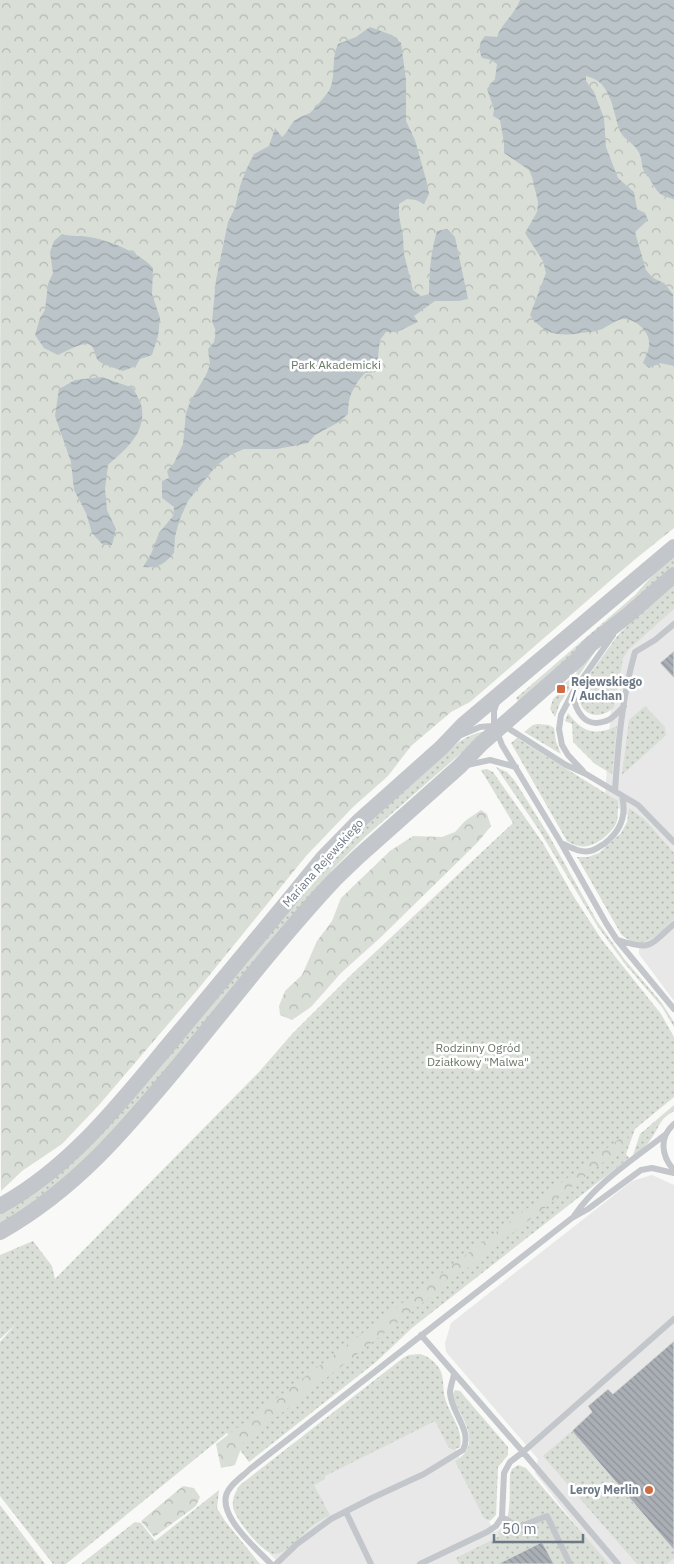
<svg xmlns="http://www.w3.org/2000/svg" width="674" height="1564" font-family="'IBM Plex Sans',sans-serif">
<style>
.built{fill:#e7e8e7}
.grass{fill:url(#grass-dots)}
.forest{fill:url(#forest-crowns)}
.water{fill:url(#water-waves)}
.building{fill:url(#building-back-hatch);stroke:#dbdbd9}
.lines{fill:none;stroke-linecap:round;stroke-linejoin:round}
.service{stroke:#c3c6ca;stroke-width:6}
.tertiary{stroke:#c3c6ca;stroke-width:16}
.poi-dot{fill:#d06b41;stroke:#fff;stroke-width:2}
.labels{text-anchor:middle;stroke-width:5;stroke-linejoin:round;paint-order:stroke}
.park-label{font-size:12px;fill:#687866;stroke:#fff}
.poi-label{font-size:12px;font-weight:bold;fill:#6c7885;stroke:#fff;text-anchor:start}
.street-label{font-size:12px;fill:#6c7885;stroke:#fff}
</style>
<defs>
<pattern id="grass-dots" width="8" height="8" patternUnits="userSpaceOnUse" patternTransform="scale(1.25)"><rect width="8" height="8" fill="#d9ded7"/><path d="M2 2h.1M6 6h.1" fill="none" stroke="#b4b9b4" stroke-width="1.8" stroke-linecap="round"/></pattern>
<pattern id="forest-crowns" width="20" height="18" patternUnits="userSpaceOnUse" patternTransform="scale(1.25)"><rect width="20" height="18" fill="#d9ded7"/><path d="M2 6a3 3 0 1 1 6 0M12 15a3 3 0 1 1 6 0" fill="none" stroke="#b4b9b4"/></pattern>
<pattern id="water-waves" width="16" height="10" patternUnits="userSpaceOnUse" patternTransform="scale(1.25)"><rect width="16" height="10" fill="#bbc4c8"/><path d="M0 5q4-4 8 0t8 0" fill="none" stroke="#9ca4a8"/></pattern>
<pattern id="building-back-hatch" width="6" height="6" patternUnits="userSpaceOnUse" patternTransform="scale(1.25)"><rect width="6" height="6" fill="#a9afb5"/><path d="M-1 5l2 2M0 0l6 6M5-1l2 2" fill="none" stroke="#8e9399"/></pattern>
</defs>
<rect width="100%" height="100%" fill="#f9f9f7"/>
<path class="built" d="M674,602V866L639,825L605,797L614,662Z
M674,905V1001L639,954V937Z
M652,1175L674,1185V1564H606L535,1473L538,1459L446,1352L445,1343L451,1323L632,1181Z
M438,1411L494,1532L547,1504L600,1564H280L269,1553L323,1512L307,1480Z"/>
<path class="grass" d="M674,556V567L519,702L516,698L635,595L660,567Z
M674,584V609L629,649L623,658L614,707C601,720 583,717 579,699L582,685L618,635L633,620Z
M601,643L560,703L555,717L550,709L553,699L566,687L564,684L577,673L575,670Z
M645,706L665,727L666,735L622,775L629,720Z
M568,713C583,733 595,736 617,726L612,774L595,764L573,742L572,724L565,721Z
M538,724L549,725L554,728L556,742L561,754L524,732L533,725Z
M483,732V734L365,837L332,870L116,1130L71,1175L0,1224V1214L30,1196L331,859C362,829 392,800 424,773C440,758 460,735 483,732Z
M517,738L618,801C618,807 618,815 617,821C615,827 611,831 607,835C595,846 582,851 567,841L511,743Z
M496,767L507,772L515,781L548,834L597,921L625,960L661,1002L674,1022V1027L662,1007L625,964L598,927L539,830Z
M487,769L493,772L543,843L574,897L602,940L661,1014L674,1037V1097L635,1129L626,1154L629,1158L412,1328L376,1362L249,1462L227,1433L66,1564H53L0,1496V1342L16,1324L0,1339V1255L33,1241L52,1266L55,1279L259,1072L292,1034L353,973L513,823L481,770Z
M629,808L645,820L674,853V919C658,934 642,955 621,934L577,857H588L599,853L621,833L627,822Z
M674,1105V1111C658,1120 660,1127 651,1139C647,1146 639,1151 633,1155L640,1134Z
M420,1354C428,1356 434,1361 439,1368C445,1377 442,1388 445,1398C449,1414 464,1430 460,1447L454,1450L449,1448L435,1421L325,1476V1479L314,1485L330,1515C323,1519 316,1523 310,1528C302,1535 286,1553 276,1554C264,1556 235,1519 233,1507C232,1499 235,1492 240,1485L403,1358L409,1355Z
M455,1390L460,1391L508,1447V1455L498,1467L496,1515L490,1521L484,1518L455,1461C483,1445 463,1420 453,1398V1394Z
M572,1431L674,1550V1558L667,1564H637L543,1456Z
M518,1465L526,1468L609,1564H459L456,1558L500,1536L498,1533C513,1522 509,1491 510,1474L512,1469Z
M219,1490L217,1508L225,1521L260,1564H81L135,1522L141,1523L155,1541Z
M0,1505L45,1564H0Z"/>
<path class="forest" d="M0,0H674V528L633,561L470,702L451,712L411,746L388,776L353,807L306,856L199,988L99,1105L62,1144L22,1171L1,1191Z
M481,810L487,814L491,826L478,842L380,938L341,973L311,1007L292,1020L280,1015L279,1006L285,991L302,975L317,941L332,921L341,898L390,851L413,836L442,837L455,832L465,821Z
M627,1133L628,1143L243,1443L235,1465L221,1468L216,1444Z
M183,1486L194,1488L200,1497L196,1506L154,1537L141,1521Z"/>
<path class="water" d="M520,0H674V199C657,195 658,192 649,178C648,175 644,172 643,169C641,162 642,157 638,151C634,143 623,139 620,131C612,111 613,82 586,76V81L594,92L604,118L606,147L618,178L634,192L637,209L645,213L648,220L635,232L646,270L653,278L664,283L673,294L674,366L660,363L649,368L643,363C646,356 650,348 649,341C648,330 635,319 624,319C616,319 608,327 599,330C594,332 586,332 580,333C558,337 543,334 530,315L546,273L543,261L525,233L537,212L538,202L532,177L529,170L504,153V143L500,120L493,116L494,109L487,89L495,79L497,64L491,60L482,58C478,48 479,43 485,36L497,37C502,23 515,14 520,0Z
M370,27L392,35L401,43L406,80V121L415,140L427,183L429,194L424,204L416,200L407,199L399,204V216L403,236L404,254L413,290L421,296L429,294C429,272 431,252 437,231L447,229L455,237L468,299L459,301H435L414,316L418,322L397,332H386L380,340L376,372L365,373C353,386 348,396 348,414L339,422L315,435L308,443L277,449H244L230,455L216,466L188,501L179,521L175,537L174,553C163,565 159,568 143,567L151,554L159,533L173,516L174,507L162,498V481L169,478L167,471L174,463L183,444L186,413L190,402L206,375L210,365L208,349L214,342L216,331L212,322L216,280L228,222L235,208L240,186L246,170L254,154L269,146L275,128L282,137C287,133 289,127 293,122C298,117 304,116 310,113C314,110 327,94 330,89C336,75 331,58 338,44L356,37Z
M62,234C72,237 79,235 89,237C109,240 140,253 153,268L152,294L160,318L158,336L152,355L140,359L136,366L123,371C116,368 106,366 100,362C95,359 96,353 93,348C88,337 66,352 58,355L44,348L35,335L40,318L45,310L48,284L53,273L50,252L54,241Z
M102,377L133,388C136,394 142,403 142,410C145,434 124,451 108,465L105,489L107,510L116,529L112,545L102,544L92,533L86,513L74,490L71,462L55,416L59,389L75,380Z"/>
<path class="building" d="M674,651V678L660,663Z
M674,1341V1550L572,1431L592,1412L588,1406L608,1389L613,1394Z
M542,1542L554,1564H498Z"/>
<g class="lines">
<path class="service" d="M573,693C575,710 584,729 606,721C613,719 619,711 624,706
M497,702L494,711V724L502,745L561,843L606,923L617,940L674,1009
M461,735L480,727L503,725L566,765L586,774L638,805L674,842
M467,765L490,760L516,767
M583,771L568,755L562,745L559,729L561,715L573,692L613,635
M615,791C618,745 622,697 635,652L655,640L674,624
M561,843C570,847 580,853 590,851C595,850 600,846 604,844C620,832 627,816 622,796
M618,940C651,951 649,946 674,924
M674,1124C659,1137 661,1156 674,1170
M574,1216C597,1182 634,1159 666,1134
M421,1335L523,1452L618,1564
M346,1512L371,1564
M502,1517L519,1527L547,1516L569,1562
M271,1564C257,1549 211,1511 230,1488C235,1481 244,1475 250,1469L572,1218L588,1209L641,1170L652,1168L674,1173
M276,1564L297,1544L331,1519L372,1498L424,1474L463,1450C473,1431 451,1412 450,1393C450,1387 453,1380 454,1374
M420,1564L487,1532L496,1526L502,1517L504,1473L510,1462L523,1452L674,1319"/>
<path class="tertiary" d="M0,1206C76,1164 126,1095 181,1030C228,973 276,916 323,858L358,822L441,748L464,724L674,547
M0,1232C76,1189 124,1131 179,1065C230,1003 280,938 335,879L359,856L460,766L481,744L578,659L590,645L628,615L674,575"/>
</g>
<g class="poi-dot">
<rect x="556" y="684" width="10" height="10" rx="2.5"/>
<circle cx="649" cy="1490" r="5"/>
</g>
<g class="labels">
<g class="park-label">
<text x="336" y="369">Park Akademicki</text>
<text x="478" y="1052">Rodzinny Ogród<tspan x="478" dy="14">Działkowy "Malwa"</tspan></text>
</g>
<g class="poi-label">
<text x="571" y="686">Rejewskiego<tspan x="571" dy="14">/ Auchan</tspan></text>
<text x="639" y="1494" text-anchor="end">Leroy Merlin</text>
</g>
<g class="street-label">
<text transform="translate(323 863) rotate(-48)" y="4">Mariana Rejewskiego</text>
</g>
</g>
<path d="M494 1534v8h89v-8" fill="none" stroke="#6c7885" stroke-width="2.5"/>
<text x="502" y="1534" font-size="15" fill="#6c7885" stroke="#ffffff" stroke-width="4" paint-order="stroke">50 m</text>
</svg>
